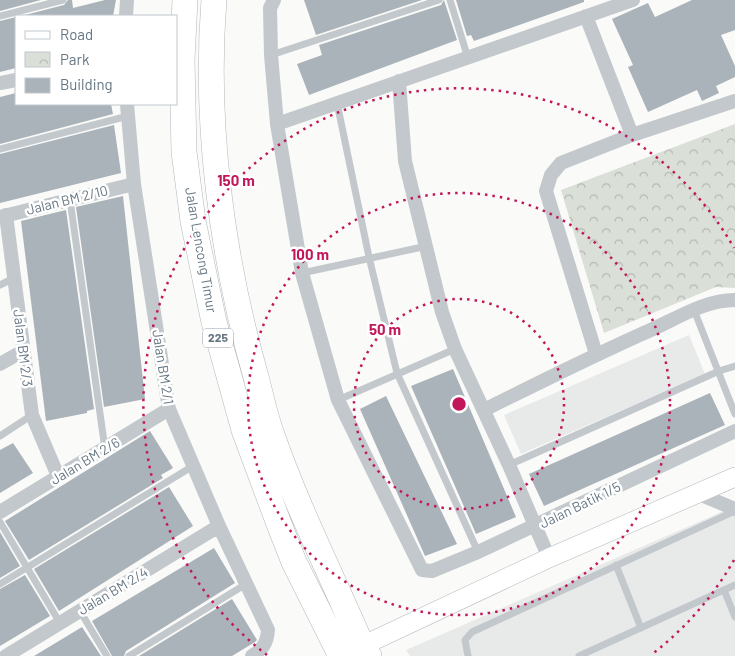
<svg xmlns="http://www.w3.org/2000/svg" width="735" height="656" font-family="Barlow,sans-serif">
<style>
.built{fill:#e8e9e9}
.park{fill:url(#park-crowns)}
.building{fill:#aab3b9}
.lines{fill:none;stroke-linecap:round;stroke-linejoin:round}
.secondary-casing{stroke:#b3babf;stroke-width:20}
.highway-casing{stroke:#b4b9bd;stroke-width:26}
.lane{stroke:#c3c8cc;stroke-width:7}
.street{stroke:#c3c8cc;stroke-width:14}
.secondary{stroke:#fff;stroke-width:19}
.highway{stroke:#fff;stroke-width:25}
.ring{fill:none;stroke:#c2185b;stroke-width:2.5;stroke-dasharray:2.5 5}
.labels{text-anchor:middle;stroke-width:5;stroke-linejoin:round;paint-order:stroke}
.shield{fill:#fff;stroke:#939fa8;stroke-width:1}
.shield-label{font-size:12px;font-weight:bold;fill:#657683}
.street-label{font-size:14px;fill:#657683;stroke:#fff}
.centre{fill:#c2185b;stroke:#fff;stroke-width:2.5}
.ring-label{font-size:15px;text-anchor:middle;font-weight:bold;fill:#c2185b;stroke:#fff;stroke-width:5;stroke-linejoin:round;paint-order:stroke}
</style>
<defs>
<pattern id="park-crowns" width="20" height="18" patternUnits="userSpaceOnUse" patternTransform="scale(1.25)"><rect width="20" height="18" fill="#dadfd7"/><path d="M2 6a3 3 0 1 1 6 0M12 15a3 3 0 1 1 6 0" fill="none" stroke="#b4b9b4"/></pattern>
</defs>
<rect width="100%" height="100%" fill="#fafaf8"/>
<path class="built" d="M689,335L705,374L521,454L504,415Z
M735,506V656H410L406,650Z"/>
<path class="park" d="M735,124V288L716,287L604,333L561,190Z"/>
<path class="building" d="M0,0H41L0,11Z
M68,0H72L73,8L105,0H116L113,16H21L64,5Z
M304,0H422L316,35Z
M444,0L457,40L309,95L297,64L322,55L319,45L441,5Z
M456,0H584V2L474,41L471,35L467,36Z
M692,0H735V30L721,35L735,66V77L716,86L719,93L702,101L697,90L648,112L628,67L633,65L612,19L648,3L655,17Z
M16,17V68L0,72V21Z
M16,93V104H111L113,114L0,144V97Z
M114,125L121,173L0,203V154Z
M123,196L145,399L104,407L76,207Z
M66,210L94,409L87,411V413L46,421L21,221Z
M453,369L516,517L476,534L411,386Z
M710,393L725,425L544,506L529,474Z
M386,396L457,544L425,556L360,409Z
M150,431L173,468L161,475L163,478L29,560L5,521Z
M13,443L33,473L0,493V450Z
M169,487L193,526L59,611L34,569Z
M0,532L20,566L0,578Z
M214,548L235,583L126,651L124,656H112L92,621Z
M25,575L50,616L0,646V589Z
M232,599L257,640L255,642L232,656H139Z
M82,627L101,656H34Z"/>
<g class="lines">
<defs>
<path id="secondary" d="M362,646L549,558L735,477"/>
<path id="highway" d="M185,0L182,60L184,152L193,221L214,322L244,430L279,524L294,562L341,656
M214,0C204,124 222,258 256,377C261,396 265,416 272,435C297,507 332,576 362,646L369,656"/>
</defs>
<use href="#secondary" class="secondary-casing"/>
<use href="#highway" class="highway-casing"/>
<path class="lane" d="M450,0L468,58
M0,16L63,0
M271,55L439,0
M337,103L369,257L397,373L478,552
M0,149L128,116
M70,200L105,449
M302,273L427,246
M0,285L14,278
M694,310L735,414
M338,400L455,349
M0,436L32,415
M509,465L719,371L735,366
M0,522L60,623
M616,565L641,628
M0,584L193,466
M724,590L735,617
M80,611L107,656
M129,656L246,584
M468,656L465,640L472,632L735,511
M579,656L735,585"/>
<path class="street" d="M274,0L270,8L271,55L277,124L302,273L338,400L422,570L432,571L478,552L735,431
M126,16L127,0
M586,16L632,135
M399,81L405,161L442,312L455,349L509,465L549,558
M0,83L16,80
M127,104L134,184L169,409L219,526L268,630C267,643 263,649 252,656
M277,124L633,0
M6,215L32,415L58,476
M0,217L134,184
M596,354L546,191L551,175L561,163L632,135L735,101
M0,364L23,351
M484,410C540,382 596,354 653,329C679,317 706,300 735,300
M699,494L735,509
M0,512L169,409
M6,656L219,526"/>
<use href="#secondary" class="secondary"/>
<use href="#highway" class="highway"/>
</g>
<g class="ring">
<circle cx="459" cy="404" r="105"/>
<circle cx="459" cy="404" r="211"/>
<path d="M734 560A316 316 0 0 1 651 655M267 655A316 316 0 1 1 734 248"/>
</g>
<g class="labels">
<rect class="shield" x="203" y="328.5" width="30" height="19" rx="4"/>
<g class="shield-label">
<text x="218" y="342">225</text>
</g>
<g class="street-label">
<text transform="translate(67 200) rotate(-14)" y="5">Jalan BM 2/10</text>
<text transform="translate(201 250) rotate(80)" y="5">Jalan Lencong Timur</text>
<text transform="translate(23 348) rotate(83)" y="5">Jalan BM 2/3</text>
<text transform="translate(163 367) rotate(81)" y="5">Jalan BM 2/1</text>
<text transform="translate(85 461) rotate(-31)" y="5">Jalan BM 2/6</text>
<text transform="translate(580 505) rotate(-26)" y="5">Jalan Batik 1/5</text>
<text transform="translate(113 591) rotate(-31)" y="5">Jalan BM 2/4</text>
</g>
</g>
<circle cx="459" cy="404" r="8" class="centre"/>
<g class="ring-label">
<text x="236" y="186">150 m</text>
<text x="310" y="260">100 m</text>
<text x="385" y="335">50 m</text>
</g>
<rect x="15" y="15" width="162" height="90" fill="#ffffff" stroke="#c1c8cd"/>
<rect x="25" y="31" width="25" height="8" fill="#ffffff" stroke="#c1c8cd"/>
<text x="60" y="40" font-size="15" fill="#657683">Road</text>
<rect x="25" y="52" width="25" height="15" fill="url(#park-crowns)" stroke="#c1c8cd"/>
<text x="60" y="65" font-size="15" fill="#657683">Park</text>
<rect x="25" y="78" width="25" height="15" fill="#aab3b9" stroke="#c1c8cd"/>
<text x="60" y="90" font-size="15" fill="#657683">Building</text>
</svg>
